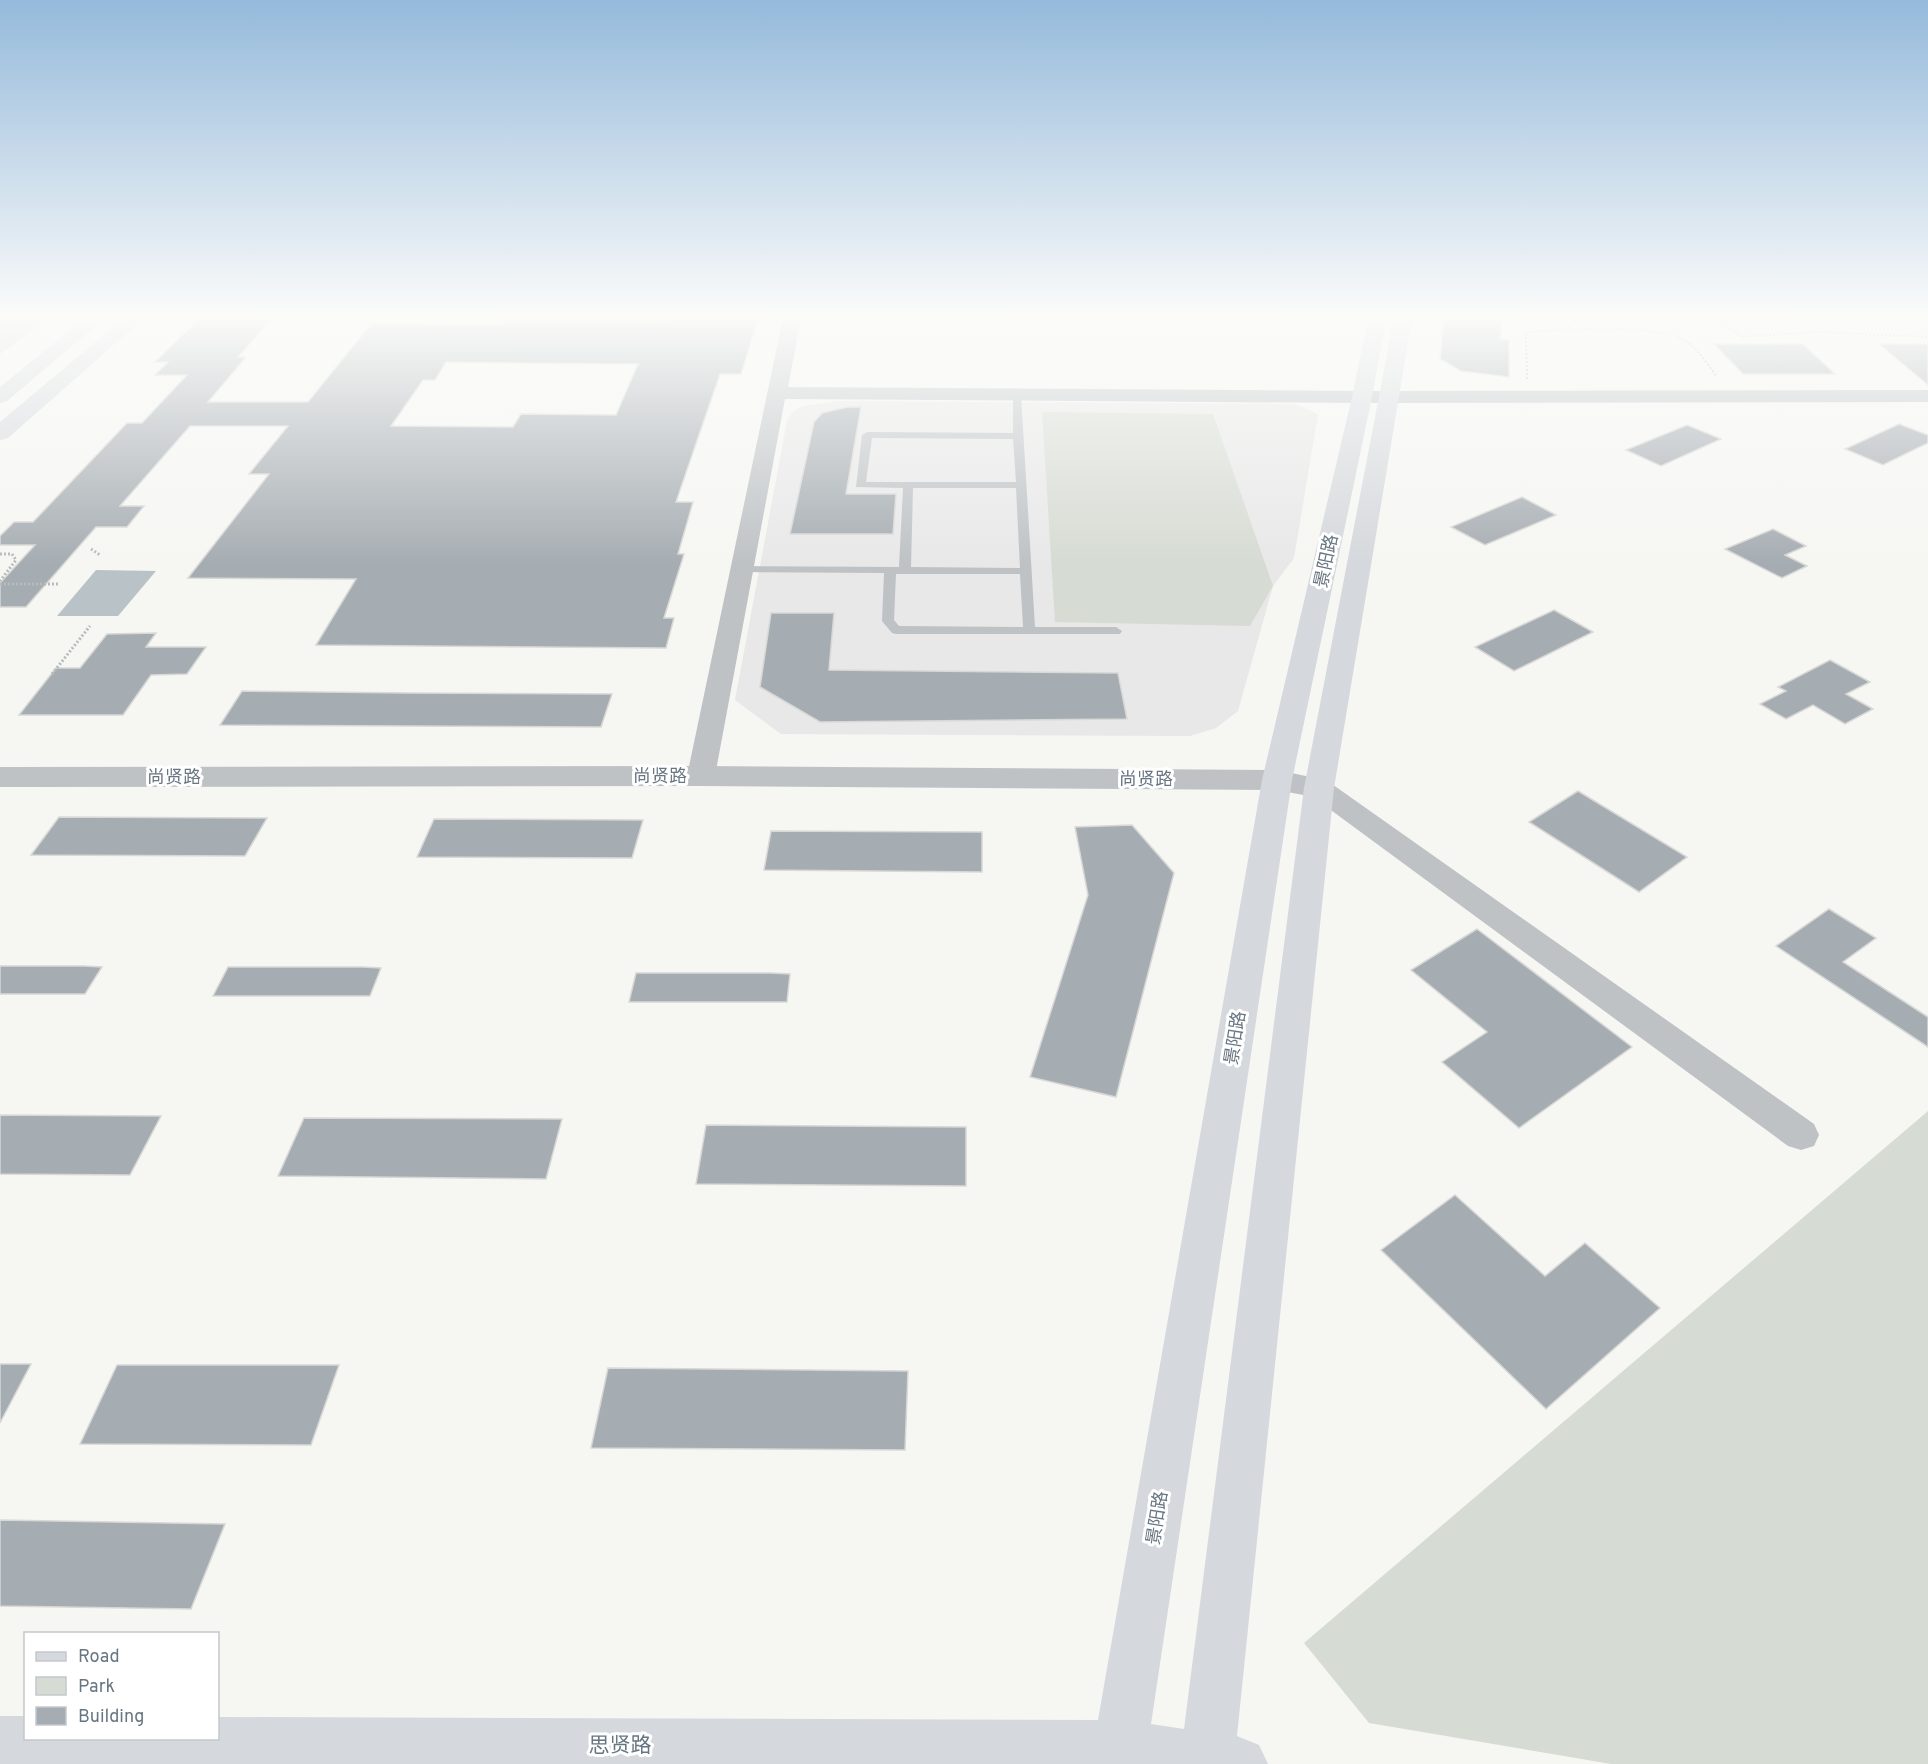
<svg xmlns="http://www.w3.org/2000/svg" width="1928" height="1764" font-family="Overpass,'Noto Sans SC',sans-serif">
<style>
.built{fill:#e7e8e7}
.green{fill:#d6dbd3}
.water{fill:#b9c2c7}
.building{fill:#a6adb2;stroke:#d8d8d6;stroke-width:1.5;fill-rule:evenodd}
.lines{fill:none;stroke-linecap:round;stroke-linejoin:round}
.path-far1{stroke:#b8bbbd;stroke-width:2;stroke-dasharray:2 2;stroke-linecap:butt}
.path{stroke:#b8bbbd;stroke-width:3;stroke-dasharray:2 2;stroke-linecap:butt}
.service{fill:#bec2c5;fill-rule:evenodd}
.minor{fill:#bec2c5;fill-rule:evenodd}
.tertiary{fill:#bec2c5;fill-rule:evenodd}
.secondary{fill:#d5d8dc;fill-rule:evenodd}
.trunk{fill:#d5d8dc;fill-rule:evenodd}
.labels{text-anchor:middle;stroke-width:6;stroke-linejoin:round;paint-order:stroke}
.street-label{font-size:18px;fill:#687682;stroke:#fff}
.near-street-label{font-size:21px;fill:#687682;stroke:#fff}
</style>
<rect width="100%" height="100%" fill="#f6f6f3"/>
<path class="built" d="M838,401L1295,404L1318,414L1294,558L1273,586L1238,711L1216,728L1190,736L781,734L735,700L787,421L792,412L803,406Z"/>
<path class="green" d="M20,318H50L0,354V320Z
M1042,412L1213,414L1273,586L1250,626L1055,622Z
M1928,1111V1764H1611L1369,1723L1304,1643Z"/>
<path class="water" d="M96,570L156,571L118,616H57Z"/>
<path class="building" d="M200,318H273L238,357H246L208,402H308L371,324L502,325L505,320L667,322L668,319H758L741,374H720L676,502H693L678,554H684L664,618H674L666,648L316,645L356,579L188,578L269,474H249L288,426H190L120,506H144L127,527H96L26,607H0V583L35,545H0V536L14,522H33L127,423H142L187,375H155L168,362H155ZM446,362L527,363L638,364L616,415L521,414L513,427L391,426L423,380H435Z
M1444,318H1502L1500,339L1509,340V377L1461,371L1440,359Z
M1714,344H1803L1835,374H1743Z
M1879,344H1928V385Z
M847,407H861L846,494H896L893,534H790L814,422L822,413Z
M1899,424L1928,435V443L1883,465L1845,449Z
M1687,425L1721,439L1661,466L1626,450Z
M1522,497L1556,515L1485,545L1451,527Z
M1773,529L1806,546L1785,555L1807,566L1782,578L1725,549Z
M1554,610L1593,632L1514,671L1475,647Z
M771,613H834L829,670L1118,673L1127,719L820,722L760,687Z
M156,633L146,647H206L187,674L151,675L123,715H19L56,668H80L107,634Z
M1830,660L1870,682L1846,694L1873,709L1845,724L1813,705L1786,719L1760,704L1786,691L1778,687Z
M242,691L408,693L612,694L601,727L220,725Z
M1578,791L1687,857L1639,892L1529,822Z
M59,817L267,818L245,856L31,855Z
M434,819L643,820L632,858L417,857Z
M1132,825L1174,873L1116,1097L1030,1077L1088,895L1075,827Z
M771,831L982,832V872L764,870Z
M1829,909L1876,938L1843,962L1928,1017V1047L1776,946Z
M1477,929L1632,1047L1519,1128L1442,1062L1487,1032L1411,970Z
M0,966H84L102,967L85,994H0Z
M228,967H363L381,968L370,996H213Z
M636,973H771L790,974L787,1002H629Z
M0,1115L161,1116L130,1175L0,1174Z
M304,1118L562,1119L546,1179L278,1176Z
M706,1125L966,1127V1186L696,1184Z
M1455,1195L1545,1276L1585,1243L1660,1308L1546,1409L1381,1250Z
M0,1364H31L0,1423Z
M117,1365H339L311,1445L80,1444Z
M608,1368L908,1371L905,1450L591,1448Z
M0,1520L225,1524L191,1609L0,1606Z"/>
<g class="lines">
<path class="path-far1" d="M1560,318L1574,331
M1706,318L1724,325L1743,337L1818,332L1928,337
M1527,379L1526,332C1565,330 1655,322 1687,342C1699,350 1708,365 1717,377"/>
<path class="path" d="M91,549L100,555
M0,554H12L16,560L0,581
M0,584H58
M52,674L90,626"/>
<path class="service" d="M1013,393L1021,395L1035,627H1116L1122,631L1120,634H896L892,633L882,621L884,573L742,572L736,569L742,566L899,567L903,488L856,487L862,435L867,432L1013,433ZM872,438L1013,439L1016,482H866ZM913,488H1016L1020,568L911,567ZM896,574H1020L1023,627L899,626L894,620Z"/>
<path class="minor" d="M783,318H801L788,387L1362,391L1369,393L1371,397L1369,401L1362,403L785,399L715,776L711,782L701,785L691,782L687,776Z
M1319,779L1329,782L1814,1124L1819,1135L1814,1146L1801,1150L1788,1146L1309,794L1305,788L1309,782Z"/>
<path class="tertiary" d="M1928,390V402L1362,403L1355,401L1352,397L1355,393L1362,391Z
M701,766L1277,770L1330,781L1334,788L1330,795L1319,798L1277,790L701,786L0,787V767Z"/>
<path class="secondary" d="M1368,318H1386L1372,397L1292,780L1151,1724L1184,1729L1304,788L1394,318H1412L1334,788L1237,1736L1259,1745L1268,1764H0V1716H26V1738H218V1717L1098,1720L1262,780L1352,397Z"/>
<path class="trunk" d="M85,318H105L7,401L0,403V387Z
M124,318H144L8,438L0,440V422Z"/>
</g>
<linearGradient id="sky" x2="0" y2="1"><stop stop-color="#95badb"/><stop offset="0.56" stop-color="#fbfbfa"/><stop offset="1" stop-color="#fbfbfa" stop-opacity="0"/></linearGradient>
<rect width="1928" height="564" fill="url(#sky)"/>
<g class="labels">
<g class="street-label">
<text transform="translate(1326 561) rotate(-78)" y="6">景阳路</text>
<text x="660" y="782">尚贤路</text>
<text x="174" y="783">尚贤路</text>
<text x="1146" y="785">尚贤路</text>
<text transform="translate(1235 1038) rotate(-81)" y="6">景阳路</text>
<text transform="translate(1157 1518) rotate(-81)" y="6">景阳路</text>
</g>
<g class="near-street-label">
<text x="620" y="1752">思贤路</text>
</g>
</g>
<rect x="24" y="1632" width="195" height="108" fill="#ffffff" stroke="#c3c8cd" stroke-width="1.5"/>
<rect x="36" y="1652" width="30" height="9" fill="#d5d8dc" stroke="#c3c8cd" stroke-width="1.5"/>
<text x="78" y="1662" font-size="18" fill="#687682">Road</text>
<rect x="36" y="1677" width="30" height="18" fill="#d6dbd3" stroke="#c3c8cd" stroke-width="1.5"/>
<text x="78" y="1692" font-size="18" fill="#687682">Park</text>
<rect x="36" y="1707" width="30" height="18" fill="#a6adb2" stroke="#c3c8cd" stroke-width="1.5"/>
<text x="78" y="1722" font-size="18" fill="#687682">Building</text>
</svg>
